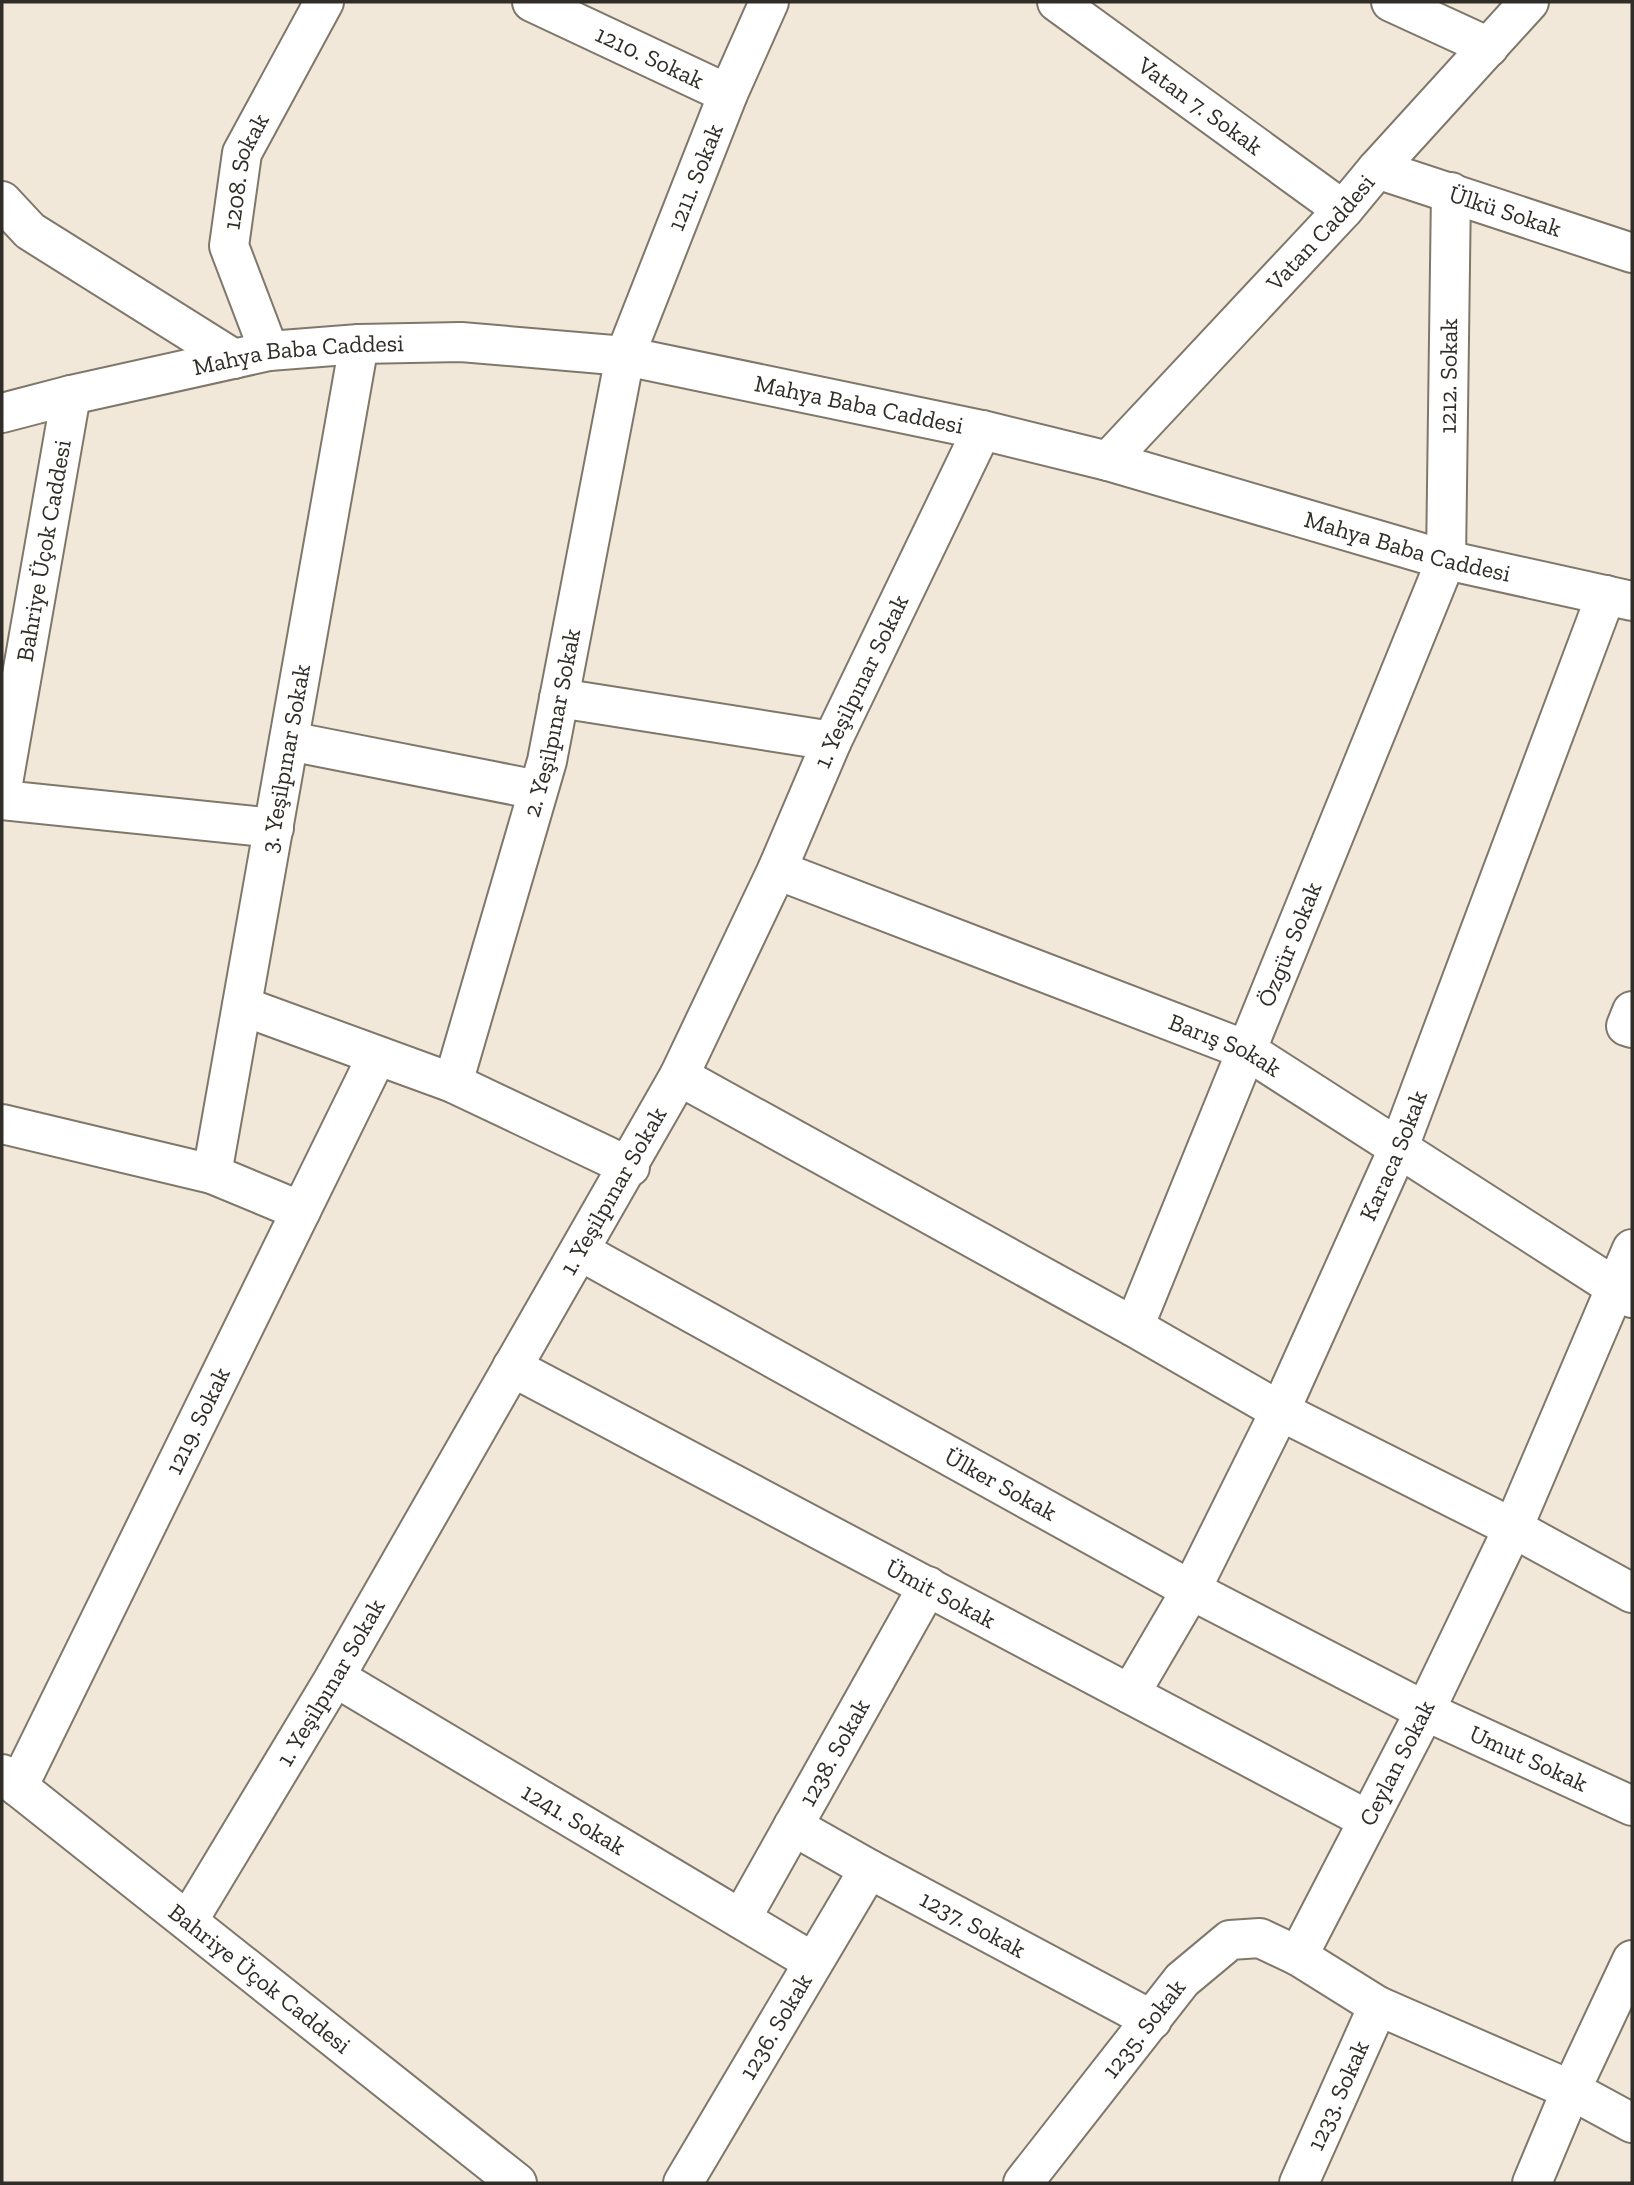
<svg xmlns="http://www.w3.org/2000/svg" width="1634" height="2185" font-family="'Zilla Slab',serif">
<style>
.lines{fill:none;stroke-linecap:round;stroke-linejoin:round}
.minor-casing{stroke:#7f776a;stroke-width:42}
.minor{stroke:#fff;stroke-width:38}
.labels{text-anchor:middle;stroke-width:5;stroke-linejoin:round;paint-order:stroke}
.street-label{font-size:24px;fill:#302d28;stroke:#fff}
</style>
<rect width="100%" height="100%" fill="#f1e8da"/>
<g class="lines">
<defs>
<g id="minor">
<path id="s1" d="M532,2L728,94"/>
<path id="s2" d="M1057,2L1343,210"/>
<path d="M1391,2L1489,47"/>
<path id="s3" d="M1377,169L1632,253"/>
<path d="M2,201L30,231L234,359"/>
<path id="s4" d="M269,351L229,246L242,153L324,2"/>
<path id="s5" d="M2,413L71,395L269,351L359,344L461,342L625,356L982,430L1108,461L1446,560L1632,601"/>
<path id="s6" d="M1108,461L1343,210L1377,169L1529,2"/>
<path d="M559,698L832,741"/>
<path d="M289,741L538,790"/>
<path id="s7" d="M2,789L71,395"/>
<path d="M2,800L274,828"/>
<path id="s8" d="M777,870L1246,1050L1632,1298"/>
<path d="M242,1006L453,1083L630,1167"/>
<path d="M1632,1011L1626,1026L1632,1028"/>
<path d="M679,1076L1134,1327L1280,1411L1513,1528L1632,1593"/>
<path id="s9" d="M453,1083L547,761L625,356L728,94L769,2"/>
<path d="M2,1124L212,1174L301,1211"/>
<path id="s10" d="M212,1174L359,344"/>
<path d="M1632,1249L1513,1528L1425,1711L1298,1956L1378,2006L1571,2090L1632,2123"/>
<path id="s11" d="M580,1251L1191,1590L1425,1711L1632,1806"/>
<path id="s12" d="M1134,1327L1446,560L1451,192"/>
<path id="s13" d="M512,1367L1368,1820"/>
<path id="s14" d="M335,1677L813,1962"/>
<path id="s15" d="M1130,1694L1191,1590L1280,1411L1399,1147L1606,595"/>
<path id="s16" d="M2,1774L517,2183"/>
<path id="s17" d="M18,1787L377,1056"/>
<path id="s18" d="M793,1826L869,1869L1152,2020"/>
<path id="s19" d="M741,1919L928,1586"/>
<path id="s20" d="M188,1921L335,1677L679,1076L777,870L832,741L982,430"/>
<path id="s21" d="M683,2183L869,1869"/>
<path id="s22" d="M1023,2183L1182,1980L1230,1940L1260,1938L1298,1956"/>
<path id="s23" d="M1299,2183L1378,2006"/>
<path d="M1532,2183L1571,2090L1632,1960"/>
</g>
</defs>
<use href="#minor" class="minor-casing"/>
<use href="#minor" class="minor"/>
</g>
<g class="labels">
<g class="street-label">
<text dy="8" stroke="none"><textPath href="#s1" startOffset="130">1210. Sokak</textPath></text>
<text dy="8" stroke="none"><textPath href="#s2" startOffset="177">Vatan 7. Sokak</textPath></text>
<text dy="8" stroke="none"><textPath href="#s4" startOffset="189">1208. Sokak</textPath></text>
<text dy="8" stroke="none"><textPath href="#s9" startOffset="940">1211. Sokak</textPath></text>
<text dy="8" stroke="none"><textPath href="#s3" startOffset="135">Ülkü Sokak</textPath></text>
<text dy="8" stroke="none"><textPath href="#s6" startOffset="312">Vatan Caddesi</textPath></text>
<text dy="8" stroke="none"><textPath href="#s5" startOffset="303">Mahya Baba Caddesi</textPath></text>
<text dy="8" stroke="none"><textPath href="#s12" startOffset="1012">1212. Sokak</textPath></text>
<text dy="8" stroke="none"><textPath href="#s5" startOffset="870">Mahya Baba Caddesi</textPath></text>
<text dy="8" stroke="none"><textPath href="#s5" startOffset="1437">Mahya Baba Caddesi</textPath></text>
<text dy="8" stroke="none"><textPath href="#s7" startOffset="242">Bahriye Üçok Caddesi</textPath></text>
<text dy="8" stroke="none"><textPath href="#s20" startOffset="1412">1. Yeşilpınar Sokak</textPath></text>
<text dy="8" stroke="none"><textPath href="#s9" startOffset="374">2. Yeşilpınar Sokak</textPath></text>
<text dy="8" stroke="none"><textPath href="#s10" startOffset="422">3. Yeşilpınar Sokak</textPath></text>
<text dy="8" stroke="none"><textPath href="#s12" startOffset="413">Özgür Sokak</textPath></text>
<text dy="8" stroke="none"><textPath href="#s8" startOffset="481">Barış Sokak</textPath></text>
<text dy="8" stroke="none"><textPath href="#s15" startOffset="600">Karaca Sokak</textPath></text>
<text dy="8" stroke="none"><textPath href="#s20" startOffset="845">1. Yeşilpınar Sokak</textPath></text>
<text dy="8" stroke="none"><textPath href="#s17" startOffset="408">1219. Sokak</textPath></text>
<text dy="8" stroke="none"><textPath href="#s11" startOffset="481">Ülker Sokak</textPath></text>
<text dy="8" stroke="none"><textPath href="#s13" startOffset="485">Ümit Sokak</textPath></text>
<text dy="8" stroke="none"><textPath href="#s20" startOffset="278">1. Yeşilpınar Sokak</textPath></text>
<text dy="8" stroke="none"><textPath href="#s19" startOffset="191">1238. Sokak</textPath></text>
<text dy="8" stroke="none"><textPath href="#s11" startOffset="1076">Umut Sokak</textPath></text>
<text transform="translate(1397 1763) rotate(-63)" y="8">Ceylan Sokak</text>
<text dy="8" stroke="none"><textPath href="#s14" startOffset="278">1241. Sokak</textPath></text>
<text dy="8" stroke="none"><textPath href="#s18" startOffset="205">1237. Sokak</textPath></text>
<text dy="8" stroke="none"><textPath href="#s16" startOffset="329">Bahriye Üçok Caddesi</textPath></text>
<text dy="8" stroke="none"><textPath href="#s21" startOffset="182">1236. Sokak</textPath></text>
<text dy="8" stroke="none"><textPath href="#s22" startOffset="196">1235. Sokak</textPath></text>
<text dy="8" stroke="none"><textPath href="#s23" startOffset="96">1233. Sokak</textPath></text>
</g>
</g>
<rect width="1634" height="2185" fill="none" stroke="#302d28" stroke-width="7"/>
</svg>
